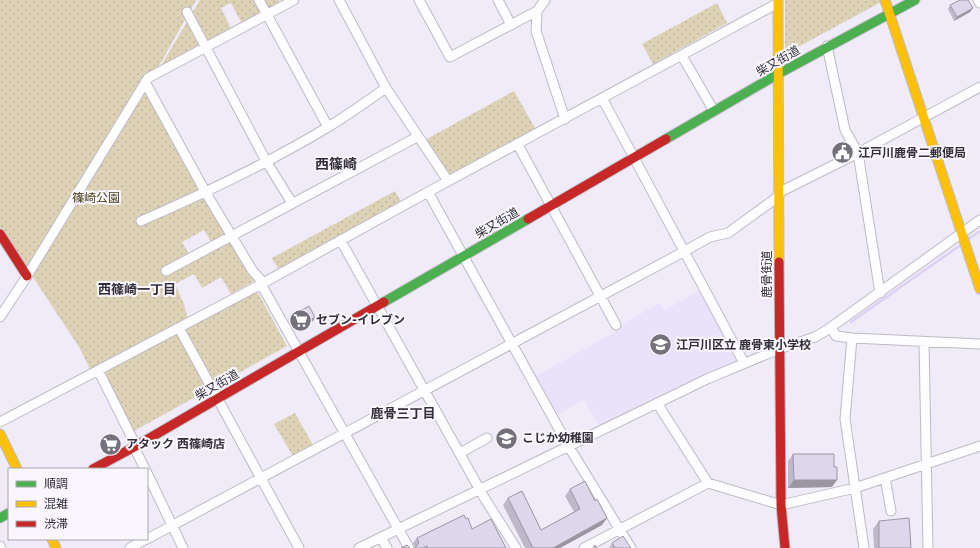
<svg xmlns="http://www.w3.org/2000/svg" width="980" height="548" font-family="Raleway,'Noto Sans JP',sans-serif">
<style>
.built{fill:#eae1fa}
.park{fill:url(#park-dots)}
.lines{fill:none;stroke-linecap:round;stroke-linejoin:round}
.stream{stroke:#ded0f5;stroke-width:2.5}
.street-casing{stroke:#bebac5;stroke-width:11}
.fast-casing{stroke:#bebac5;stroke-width:11}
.slow-casing{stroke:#bebac5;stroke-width:11}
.jam-casing{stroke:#bebac5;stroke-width:11}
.street{stroke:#fdfcfe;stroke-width:9}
.fast{stroke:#4caf50;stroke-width:9}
.slow{stroke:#ffc107;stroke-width:9}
.jam{stroke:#c62828;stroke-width:9}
.wall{fill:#bfb8ca}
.shaded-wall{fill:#9b96a4}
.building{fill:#ded6eb;stroke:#9b96a4}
.labels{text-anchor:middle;stroke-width:4;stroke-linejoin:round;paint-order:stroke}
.street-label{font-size:12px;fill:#332f3a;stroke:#f9f7fd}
.poi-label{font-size:12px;font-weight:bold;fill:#332f3a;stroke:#f9f7fd;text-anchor:start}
.park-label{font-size:12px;fill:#4b411c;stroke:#f9f7fd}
.neighbourhood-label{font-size:13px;font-weight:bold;fill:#332f3a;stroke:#f9f7fd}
.quarter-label{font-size:14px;font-weight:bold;fill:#332f3a;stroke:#f9f7fd}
</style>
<defs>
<pattern id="park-dots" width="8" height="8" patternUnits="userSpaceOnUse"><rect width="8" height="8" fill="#ddd2b5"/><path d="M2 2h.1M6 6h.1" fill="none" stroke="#beb59c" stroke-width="1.8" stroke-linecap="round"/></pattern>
</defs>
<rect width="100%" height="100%" fill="#efebf8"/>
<path class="built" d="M701,289L737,359L736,362L600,427L584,399L557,415L536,376L615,332V328L660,303L664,311Z"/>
<path class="park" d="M0,0H196L146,89L226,235L211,242L204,230L182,242L189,254L162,269L165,275L230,240L246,270L256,280L231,294L221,277L202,288L194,274L175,284L184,304L188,320L257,291L287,346L134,431L99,367L91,371L79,347L0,227Z
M200,0H279L280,4L242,24L231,3L221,8L232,30L159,69Z
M785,0H885L785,54Z
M717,3L727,23L653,64L642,44Z
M514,91L536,130L447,180L423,141Z
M395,191L401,202L278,269L272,258Z
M295,413L314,447L294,458L274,424Z"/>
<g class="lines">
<path class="stream" d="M967,240L980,231
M851,322L962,244"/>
<defs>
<path id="street" d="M259,0L328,127
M339,0L386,88L448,181
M419,0L450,57L537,11
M498,0L511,25
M545,0L537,11L536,31L565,119
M978,0L980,3
M187,12L266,161L292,203
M827,46L845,130L858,153L880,293
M682,56L714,111
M145,82L206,193L252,270L260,279L261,284L409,548
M602,98L744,363
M518,145L616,325
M428,192L569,447L631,548
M778,193L858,153L980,87
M141,221C205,193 269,163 328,127C348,115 367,101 386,88
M341,241L485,499L516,548
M166,271L417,137
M0,317L27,276L148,78L294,0
M831,327L836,336L852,338L980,344
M179,328L299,548
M852,338L845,419L864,548
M924,342L928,548
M98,370L136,446
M657,403L708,483
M0,422L256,287L428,192L778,3
M134,447L145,469
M460,453L487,438
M147,473L183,548
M885,478L891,511
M381,538L387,548
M147,539L685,251L710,237L728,233L779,196
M0,546L1,548
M130,548L146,539
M359,548L707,379L779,349L815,337L827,330L980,220
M584,548L708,483L781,505L855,488L980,446"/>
<path id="fast" d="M666,139L778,74L915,0
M384,302L528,219
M0,518L9,513"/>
<path id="slow" d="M778,0L779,262
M885,0L980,289
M0,434L17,469
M52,539L56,548"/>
<path id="jam" d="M528,219L666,139
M0,234L27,276
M779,262L781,505L785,548
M93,469L136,446L384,302"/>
</defs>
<use href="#street" class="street-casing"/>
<use href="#fast" class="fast-casing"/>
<use href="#slow" class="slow-casing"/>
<use href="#jam" class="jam-casing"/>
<use href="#street" class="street"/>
<use href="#fast" class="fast"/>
<use href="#slow" class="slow"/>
<use href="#jam" class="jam"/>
</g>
<path class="wall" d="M950,5L970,12L954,21L948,9Z
M291,316L315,317L313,321L295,331L289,319Z
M793,454L832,487L788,488V461Z
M570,489L595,501L607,518L602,525L560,548H525L503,505L508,498L541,530L574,512L565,496Z
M466,519L472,529L506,548H415L413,543L417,538Z
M879,521L911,548H874L873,529Z
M612,543L631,548H609Z"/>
<path class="shaded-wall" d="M973,8L970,12L954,21L957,17Z
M315,317L313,321L295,331L298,327Z
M794,480H837L832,487L788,488Z
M607,518L602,525L560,548H553Z"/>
<path class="building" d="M960,0H968L973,8L957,17L950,5Z
M309,306L315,317L298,327L291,316Z
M793,454H834V467H837V480H794Z
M585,481L595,501L597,499L607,518L553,548H533L508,498L522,491L541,530L580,509L570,489Z
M464,515L466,519L468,518L472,529L491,519L506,548H428L427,546L423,548H415L419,543L417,538Z
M909,518L911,548H879V521Z
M623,536L631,548H615L612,543Z
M407,545L410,548H401Z
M595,545L596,548H593Z"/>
<defs>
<symbol id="civic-disc" viewBox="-11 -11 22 22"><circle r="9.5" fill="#75717c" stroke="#f9f7fd"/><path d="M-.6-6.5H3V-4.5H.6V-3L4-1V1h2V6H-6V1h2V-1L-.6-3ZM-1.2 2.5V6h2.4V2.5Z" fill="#fff"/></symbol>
<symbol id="supermarket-disc" viewBox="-11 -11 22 22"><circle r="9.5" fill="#75717c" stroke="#f9f7fd"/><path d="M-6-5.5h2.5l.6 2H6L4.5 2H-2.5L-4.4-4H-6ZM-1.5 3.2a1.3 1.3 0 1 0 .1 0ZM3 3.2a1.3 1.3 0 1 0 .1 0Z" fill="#fff"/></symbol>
<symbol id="school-disc" viewBox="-11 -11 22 22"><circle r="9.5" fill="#75717c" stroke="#f9f7fd"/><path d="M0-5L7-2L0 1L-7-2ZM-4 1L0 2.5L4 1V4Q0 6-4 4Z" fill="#fff"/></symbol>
</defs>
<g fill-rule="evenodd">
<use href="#civic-disc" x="830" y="140" width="25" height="25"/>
<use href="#supermarket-disc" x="288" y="308" width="25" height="25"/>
<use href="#school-disc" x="648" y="332" width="25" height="25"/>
<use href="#school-disc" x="494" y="426" width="25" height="25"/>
<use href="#supermarket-disc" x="98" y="432" width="25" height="25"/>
</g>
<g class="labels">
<g class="street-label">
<text transform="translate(778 61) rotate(-30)" y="4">柴又街道</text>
<text transform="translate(497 223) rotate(-30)" y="4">柴又街道</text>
<text transform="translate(767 274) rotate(-90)" y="4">鹿骨街道</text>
<text transform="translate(217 385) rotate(-30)" y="4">柴又街道</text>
</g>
<g class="poi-label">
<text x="858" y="157">江戸川鹿骨二郵便局</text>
<text x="316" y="324">セブン-イレブン</text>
<text x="676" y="349">江戸川区立 鹿骨東小学校</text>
<text x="522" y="442">こじか幼稚園</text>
<text x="126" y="448">アタック 西篠崎店</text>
</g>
<g class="park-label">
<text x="96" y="202">篠崎公園</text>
</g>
<g class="neighbourhood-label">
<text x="137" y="294">西篠崎一丁目</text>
<text x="403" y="418">鹿骨三丁目</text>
</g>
<g class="quarter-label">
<text x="336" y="169">西篠崎</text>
</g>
</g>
<rect x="8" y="468" width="140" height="72" fill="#f9f7fd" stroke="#aaa7af"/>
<rect x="16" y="481" width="20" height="6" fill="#4caf50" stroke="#aaa7af"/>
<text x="44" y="488" font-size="12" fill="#332f3a">順調</text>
<rect x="16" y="501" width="20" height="6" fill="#ffc107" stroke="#aaa7af"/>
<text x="44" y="508" font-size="12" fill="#332f3a">混雑</text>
<rect x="16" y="521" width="20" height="6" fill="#c62828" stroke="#aaa7af"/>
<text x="44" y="528" font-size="12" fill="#332f3a">渋滞</text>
</svg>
